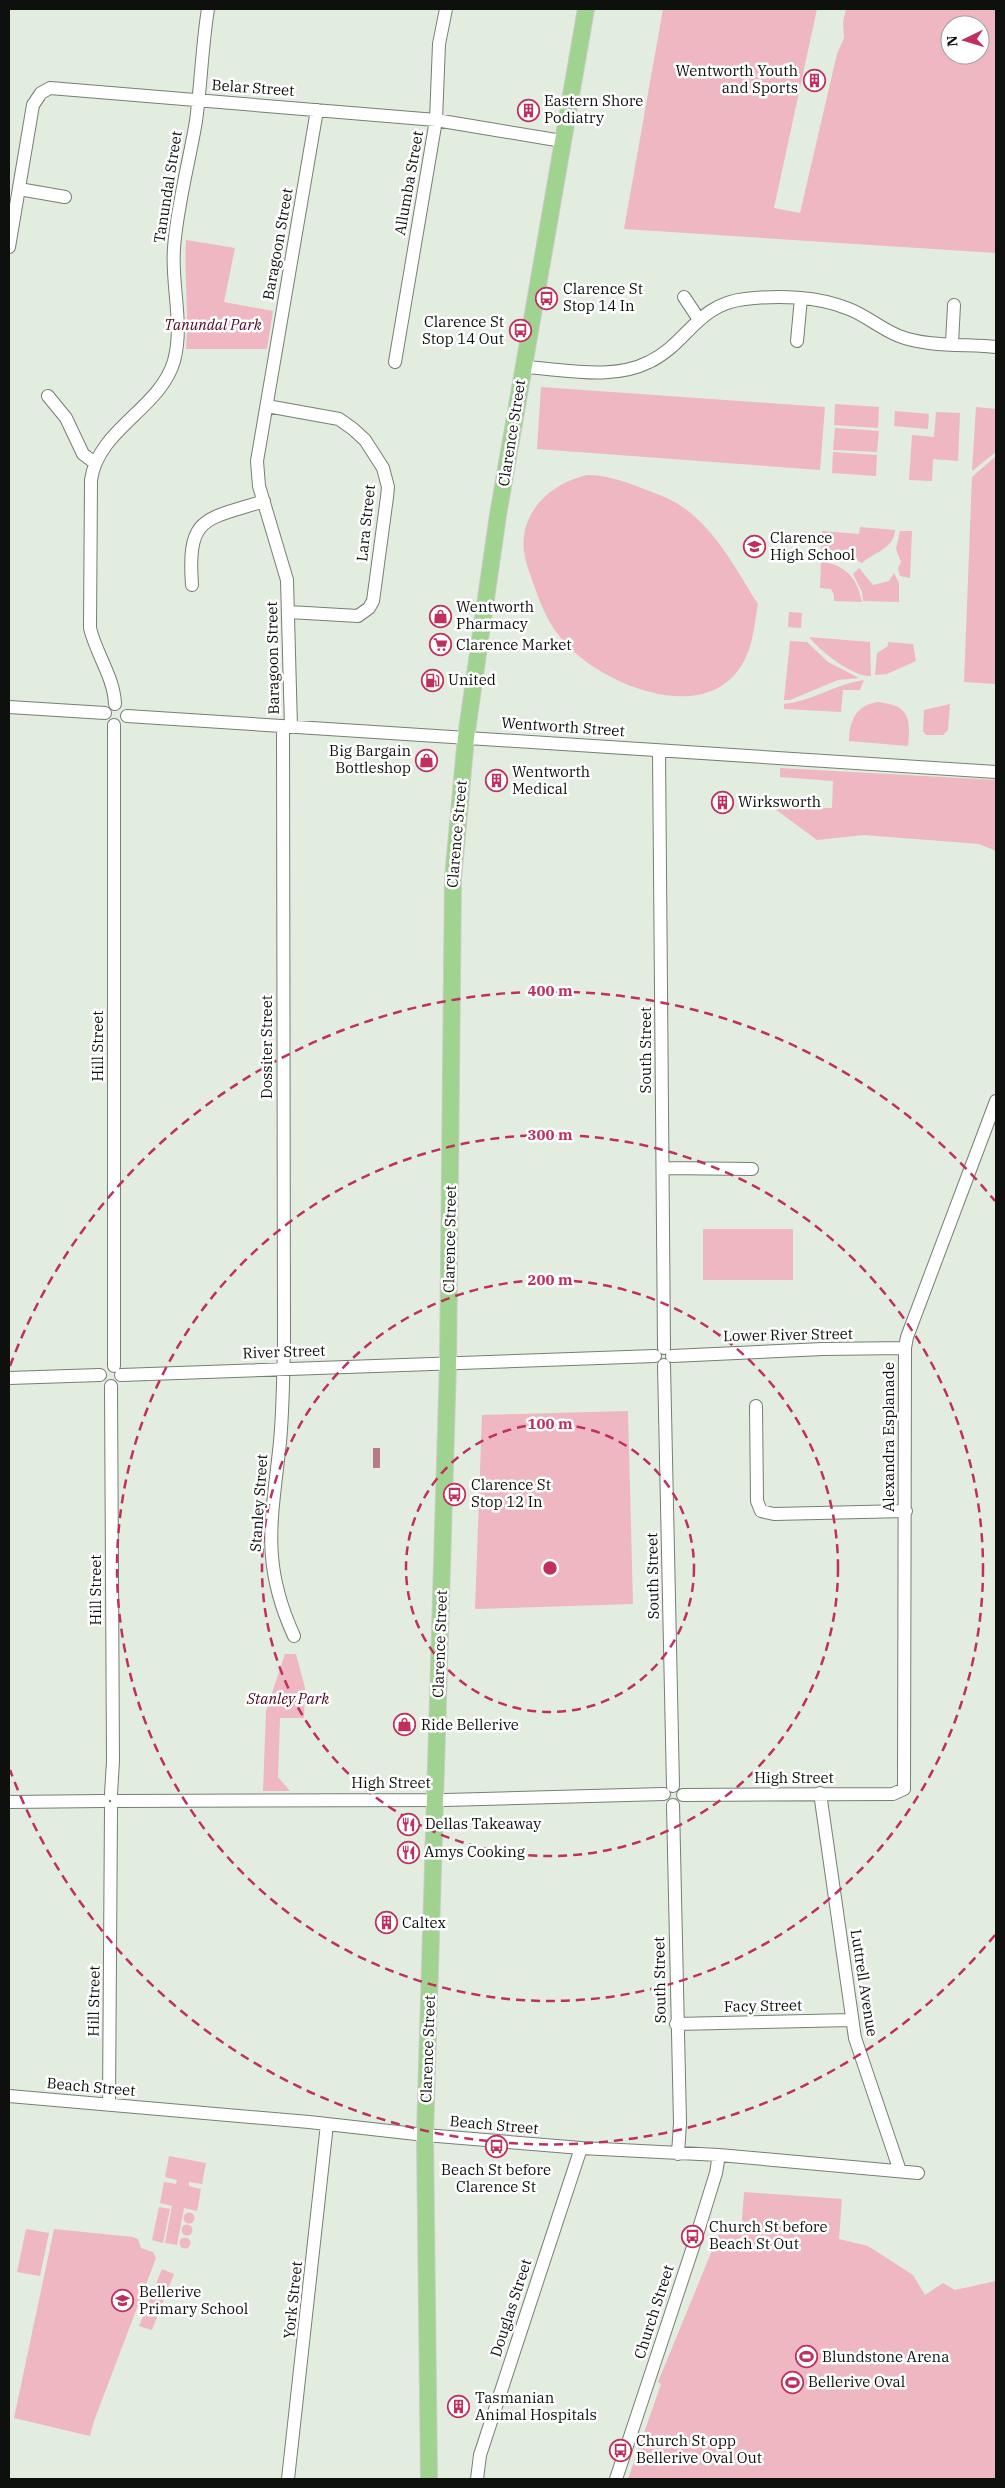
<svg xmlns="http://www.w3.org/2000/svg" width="1005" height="2488" font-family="'IBM Plex Serif',serif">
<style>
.green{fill:#efb7c1;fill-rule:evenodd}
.water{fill:#b57c87}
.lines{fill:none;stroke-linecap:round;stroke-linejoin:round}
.minor-casing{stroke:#767f74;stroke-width:14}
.major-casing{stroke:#cacaca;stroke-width:18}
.minor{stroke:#fff;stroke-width:12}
.major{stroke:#a0d390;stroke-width:16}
.ring{fill:none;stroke:#bf305d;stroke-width:2.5;stroke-dasharray:9 6}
.labels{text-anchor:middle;stroke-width:5;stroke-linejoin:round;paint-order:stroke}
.poi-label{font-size:15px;fill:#0d100c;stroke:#fff;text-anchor:start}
.street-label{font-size:15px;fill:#0d100c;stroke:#fff}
.park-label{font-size:15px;font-style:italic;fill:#4f0720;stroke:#fff}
.centre{fill:#bf305d;stroke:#fff;stroke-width:2.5}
.ring-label{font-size:15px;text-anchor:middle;font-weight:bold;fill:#bf305d;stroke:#fff;stroke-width:5;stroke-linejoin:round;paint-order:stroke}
</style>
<rect width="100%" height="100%" fill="#e2ecdf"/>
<path class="green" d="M663,9H817L774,208L800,213L837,54L844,38L843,22L846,9H996V253L624,229ZM950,25H980V55H950Z
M186,240L235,248L224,302L273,311L267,349H186C189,313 184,277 186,240Z
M541,387L825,407L820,470L537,449Z
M835,404L879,407L878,428L834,425Z
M976,407L996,409V452L972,471Z
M895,411L929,414L928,429L894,426Z
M936,412L960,413L958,461L933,459L932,481L909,480L912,435L934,437Z
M835,428L879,431L877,452L833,450Z
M833,452L877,455L876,476L832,473Z
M996,456V684L964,682L972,477Z
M587,475C606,475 622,481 639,487C648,491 658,494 667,498C711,519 733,565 758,604C755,619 754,637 748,652C718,731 608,689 566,644C551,628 542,609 535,588C531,577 526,564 524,552C519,512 551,483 587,475Z
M860,527L895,530C894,549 874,552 862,563L841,552L821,550L822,531L859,534Z
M900,531H912L910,578L900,576L898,568L901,562L896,549Z
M821,561C846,566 857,577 862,602L834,601V595L831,589L820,588Z
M859,568L873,585L889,581L894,573L899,583V602L863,601L862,592L853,574Z
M789,612L802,613L801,628L788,627Z
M809,637L870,642L871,676C853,677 821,652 809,637Z
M790,641L807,642L828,662L859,678L838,680L790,700H784Z
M888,642L913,644L916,661L887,674L875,675L877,653L888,646Z
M864,680L860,690H843L841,712L784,709V704C812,701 836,684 864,680Z
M877,702C909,705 911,717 908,746L849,741C850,721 855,706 877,702Z
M950,704L948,730L943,735H926L923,731L924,710Z
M780,768L996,780V851L979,844L864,835L817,840L775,809L832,808L833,781L780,777Z
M703,1229H793V1280H703Z
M628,1411L633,1604L475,1609L482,1415Z
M285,1654H296L305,1688L304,1718H280L278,1777L290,1791H263L266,1711Z
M169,2156L206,2163L202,2184L189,2182V2186L201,2189L197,2211L184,2208L177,2245L165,2243L172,2206L160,2203L164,2182L176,2184L177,2180L165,2177Z
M744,2192L842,2199L839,2239L868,2246L913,2275L925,2295L943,2283L955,2290L996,2281V2479H628L661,2384L658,2382L720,2231L741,2233Z
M159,2207L170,2209L163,2243L152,2240Z
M183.5 2218a5.5 5.5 0 1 1 11 0a5.5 5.5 0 1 1-11 0Z
M181.5 2230a5.5 5.5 0 1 1 11 0a5.5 5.5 0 1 1-11 0Z
M26,2229L49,2233L40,2276L17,2272Z
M54,2229L133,2237L138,2239L141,2248L153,2252L156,2258L94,2421L90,2436L14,2418Z
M179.5 2243a5.5 5.5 0 1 1 11 0a5.5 5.5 0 1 1-11 0Z
M162,2269L174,2274L152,2330L139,2326Z"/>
<path class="water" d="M373,1448H380V1468H373Z"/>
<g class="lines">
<defs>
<path id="minor" d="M19,189L65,197
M9,247L33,105L41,93L50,88L436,120L562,141
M684,297L698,318
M797,341L801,298
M952,343L954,305
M395,362L436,120L439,44L446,9
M523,367C563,369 612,381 649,362C687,344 697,304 745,299C778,295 818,296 849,309C867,316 881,329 899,336C926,347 967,344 996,347
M48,396L66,418L83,454L95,463
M267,406L339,419L353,429L365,440L383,468L388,487L387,497L373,601L369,608L358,616L289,612
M192,585C187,515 205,520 264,501
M115,704C114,677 96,654 90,628L91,480C98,429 160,409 174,361C184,324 171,285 174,248C177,206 189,163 196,121C201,84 202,46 208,9
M9,707L105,713
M127,716L996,772
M283,726L284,1346C283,1378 283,1410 280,1442C272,1519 260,1562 294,1636
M291,727L287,580L259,486L257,461L317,110
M659,751L664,1348
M664,1168L752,1169
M672,1356L823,1349L905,1348
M664,1365L673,1786
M114,1366V725
M121,1375L655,1356
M9,1378L100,1375
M756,1406L757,1501L761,1511L774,1514L906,1511
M820,1793L855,2038L900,2171
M111,1794L113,1761L111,1386
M683,1795L893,1794L904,1789L905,1348L907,1337L996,1101
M117,1801L445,1800L664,1794
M9,1802L103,1801
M673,1805L680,2123L678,2154
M676,2024L851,2020
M9,2096L309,2122L425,2135L581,2148L719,2155L918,2173
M109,2104L111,1808
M288,2479L327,2124
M477,2479L480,2455L581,2148
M616,2479L695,2241L716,2173L719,2155"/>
<path id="major" d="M429,2479L425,2135L448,1363L453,878L466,737L498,515L586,9"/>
</defs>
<use href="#minor" class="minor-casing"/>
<use href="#major" class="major-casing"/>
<use href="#minor" class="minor"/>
<use href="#major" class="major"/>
</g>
<g class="ring">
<circle cx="550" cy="1568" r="144"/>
<circle cx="550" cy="1568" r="288"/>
<circle cx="550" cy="1568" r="433"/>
<path d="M995 1935A577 577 0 0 1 10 1770M10 1366A577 577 0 0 1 995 1201"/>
</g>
<defs>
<symbol id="building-ring" viewBox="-11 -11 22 22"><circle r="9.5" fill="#fff" stroke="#bf305d" stroke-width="1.5"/><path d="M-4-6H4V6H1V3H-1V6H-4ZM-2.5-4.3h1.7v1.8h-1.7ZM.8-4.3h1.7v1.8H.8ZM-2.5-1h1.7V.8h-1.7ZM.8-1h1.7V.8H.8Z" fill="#bf305d"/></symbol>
<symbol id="bus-ring" viewBox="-11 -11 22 22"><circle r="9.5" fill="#fff" stroke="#bf305d" stroke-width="1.5"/><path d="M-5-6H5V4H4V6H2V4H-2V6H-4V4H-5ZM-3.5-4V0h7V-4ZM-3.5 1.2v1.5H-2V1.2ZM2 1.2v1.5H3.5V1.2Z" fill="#bf305d"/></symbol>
<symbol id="school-ring" viewBox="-11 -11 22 22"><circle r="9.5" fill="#fff" stroke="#bf305d" stroke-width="1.5"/><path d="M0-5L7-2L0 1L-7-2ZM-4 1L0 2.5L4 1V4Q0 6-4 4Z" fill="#bf305d"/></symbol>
<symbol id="shop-ring" viewBox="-11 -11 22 22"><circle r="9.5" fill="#fff" stroke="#bf305d" stroke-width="1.5"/><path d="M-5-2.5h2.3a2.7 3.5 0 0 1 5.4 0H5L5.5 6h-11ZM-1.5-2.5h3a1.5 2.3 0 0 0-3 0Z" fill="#bf305d"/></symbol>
<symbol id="supermarket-ring" viewBox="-11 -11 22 22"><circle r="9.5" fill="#fff" stroke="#bf305d" stroke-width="1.5"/><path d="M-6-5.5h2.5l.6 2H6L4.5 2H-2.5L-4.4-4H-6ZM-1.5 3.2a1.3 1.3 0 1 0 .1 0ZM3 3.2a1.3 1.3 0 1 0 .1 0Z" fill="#bf305d"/></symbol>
<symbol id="fuel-ring" viewBox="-11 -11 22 22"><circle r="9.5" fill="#fff" stroke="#bf305d" stroke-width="1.5"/><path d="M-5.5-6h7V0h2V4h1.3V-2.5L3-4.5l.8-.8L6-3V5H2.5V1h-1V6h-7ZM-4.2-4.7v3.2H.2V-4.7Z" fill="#bf305d"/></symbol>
<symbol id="restaurant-ring" viewBox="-11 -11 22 22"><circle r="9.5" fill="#fff" stroke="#bf305d" stroke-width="1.5"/><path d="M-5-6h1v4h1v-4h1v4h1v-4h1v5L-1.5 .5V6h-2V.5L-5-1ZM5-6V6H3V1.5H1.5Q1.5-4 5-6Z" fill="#bf305d"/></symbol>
<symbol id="stadium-ring" viewBox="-11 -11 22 22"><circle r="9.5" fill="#fff" stroke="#bf305d" stroke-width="1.5"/><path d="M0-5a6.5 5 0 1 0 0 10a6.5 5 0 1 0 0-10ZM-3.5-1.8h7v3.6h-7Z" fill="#bf305d"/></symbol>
</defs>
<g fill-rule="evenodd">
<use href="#building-ring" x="802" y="68" width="25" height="25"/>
<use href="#building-ring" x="516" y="98" width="25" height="25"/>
<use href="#bus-ring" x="534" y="286" width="25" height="25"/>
<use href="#bus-ring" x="508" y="318" width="25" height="25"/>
<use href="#school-ring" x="742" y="534" width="25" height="25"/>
<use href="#shop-ring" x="428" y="604" width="25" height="25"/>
<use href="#supermarket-ring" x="428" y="632" width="25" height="25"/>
<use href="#fuel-ring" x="420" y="668" width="25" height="25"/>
<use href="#shop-ring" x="414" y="748" width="25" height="25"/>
<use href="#building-ring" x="484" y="768" width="25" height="25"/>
<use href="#building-ring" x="710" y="790" width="25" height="25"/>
<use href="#bus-ring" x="442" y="1482" width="25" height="25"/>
<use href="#shop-ring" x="392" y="1712" width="25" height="25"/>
<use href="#restaurant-ring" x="396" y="1812" width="25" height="25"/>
<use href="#restaurant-ring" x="396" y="1840" width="25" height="25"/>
<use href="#building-ring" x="374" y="1910" width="25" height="25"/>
<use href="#bus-ring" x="484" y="2134" width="25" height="25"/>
<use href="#bus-ring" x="680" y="2224" width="25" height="25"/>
<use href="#school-ring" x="110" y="2288" width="25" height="25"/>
<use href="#stadium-ring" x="794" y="2344" width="25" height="25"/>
<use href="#stadium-ring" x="780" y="2370" width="25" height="25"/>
<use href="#building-ring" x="446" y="2394" width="25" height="25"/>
<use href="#bus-ring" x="608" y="2438" width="25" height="25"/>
</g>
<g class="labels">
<g class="poi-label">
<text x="798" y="76" text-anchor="end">Wentworth Youth<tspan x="798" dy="17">and Sports</tspan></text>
<text x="544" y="106">Eastern Shore<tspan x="544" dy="17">Podiatry</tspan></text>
<text x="563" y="294">Clarence St<tspan x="563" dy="17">Stop 14 In</tspan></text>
<text x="504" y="327" text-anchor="end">Clarence St<tspan x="504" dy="17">Stop 14 Out</tspan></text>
<text x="770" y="543">Clarence<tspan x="770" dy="17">High School</tspan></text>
<text x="456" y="612">Wentworth<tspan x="456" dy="17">Pharmacy</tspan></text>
<text x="456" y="650">Clarence Market</text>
<text x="448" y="685">United</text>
<text x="411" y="756" text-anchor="end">Big Bargain<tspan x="411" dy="17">Bottleshop</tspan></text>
<text x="512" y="777">Wentworth<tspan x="512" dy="17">Medical</tspan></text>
<text x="738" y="807">Wirksworth</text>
<text x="471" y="1490">Clarence St<tspan x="471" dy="17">Stop 12 In</tspan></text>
<text x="421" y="1730">Ride Bellerive</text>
<text x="425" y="1829">Dellas Takeaway</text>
<text x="424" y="1857">Amys Cooking</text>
<text x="402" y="1928">Caltex</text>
<text x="496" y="2175" text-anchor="middle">Beach St before<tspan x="496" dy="17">Clarence St</tspan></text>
<text x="709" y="2232">Church St before<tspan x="709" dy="17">Beach St Out</tspan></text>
<text x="139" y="2297">Bellerive<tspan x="139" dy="17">Primary School</tspan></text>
<text x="822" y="2362">Blundstone Arena</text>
<text x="808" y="2387">Bellerive Oval</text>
<text x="475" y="2403">Tasmanian<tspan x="475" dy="17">Animal Hospitals</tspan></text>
<text x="636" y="2446">Church St opp<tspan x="636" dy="17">Bellerive Oval Out</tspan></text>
</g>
<g class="street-label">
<text transform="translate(253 88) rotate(4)" y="5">Belar Street</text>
<text transform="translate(409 183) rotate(-80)" y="5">Allumba Street</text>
<text transform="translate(168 187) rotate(-81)" y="5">Tanundal Street</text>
<text transform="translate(278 244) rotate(-80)" y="5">Baragoon Street</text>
<text transform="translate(512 433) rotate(-81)" y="5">Clarence Street</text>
<text transform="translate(366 523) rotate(-84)" y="5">Lara Street</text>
<text transform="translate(273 658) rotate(-91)" y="5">Baragoon Street</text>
<text transform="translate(563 727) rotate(4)" y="5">Wentworth Street</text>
<text transform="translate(457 834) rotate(-85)" y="5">Clarence Street</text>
<text transform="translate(98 1046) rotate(-90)" y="5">Hill Street</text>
<text transform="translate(267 1047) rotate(-90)" y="5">Dossiter Street</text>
<text transform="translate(646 1050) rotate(-90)" y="5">South Street</text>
<text transform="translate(450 1239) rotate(-89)" y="5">Clarence Street</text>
<text transform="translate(788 1335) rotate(-1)" y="5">Lower River Street</text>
<text transform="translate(284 1352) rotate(-2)" y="5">River Street</text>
<text transform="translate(889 1437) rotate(-90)" y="5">Alexandra Esplanade</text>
<text transform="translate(259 1503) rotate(-86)" y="5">Stanley Street</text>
<text transform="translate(653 1576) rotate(-91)" y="5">South Street</text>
<text transform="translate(96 1590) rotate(-90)" y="5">Hill Street</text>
<text transform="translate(440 1644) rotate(-88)" y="5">Clarence Street</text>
<text x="794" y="1783">High Street</text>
<text x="391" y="1788">High Street</text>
<text transform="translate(660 1980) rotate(-91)" y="5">South Street</text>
<text transform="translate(864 1983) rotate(81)" y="5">Luttrell Avenue</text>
<text transform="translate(94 2001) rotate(-89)" y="5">Hill Street</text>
<text transform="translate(763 2006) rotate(-1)" y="5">Facy Street</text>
<text transform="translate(428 2049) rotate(-88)" y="5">Clarence Street</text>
<text transform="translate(91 2087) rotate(5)" y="5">Beach Street</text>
<text transform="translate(494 2125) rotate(5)" y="5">Beach Street</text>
<text transform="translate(293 2300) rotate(-84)" y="5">York Street</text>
<text transform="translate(511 2308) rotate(-72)" y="5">Douglas Street</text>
<text transform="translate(654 2312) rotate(-72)" y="5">Church Street</text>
</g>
<g class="park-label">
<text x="213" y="330">Tanundal Park</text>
<text x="288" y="1704">Stanley Park</text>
</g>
</g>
<circle cx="550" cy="1568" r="8" class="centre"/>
<g class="ring-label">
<text x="550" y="996">400 m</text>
<text x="550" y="1140">300 m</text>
<text x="550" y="1285">200 m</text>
<text x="550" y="1429">100 m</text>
</g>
<rect width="1005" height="2488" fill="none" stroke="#0d100c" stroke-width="20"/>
<g transform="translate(965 40) rotate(265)"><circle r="24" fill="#ffffff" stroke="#9e9f9e"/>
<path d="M0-4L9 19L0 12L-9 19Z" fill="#bf305d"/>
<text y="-8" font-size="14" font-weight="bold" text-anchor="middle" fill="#0d100c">N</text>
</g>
</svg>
